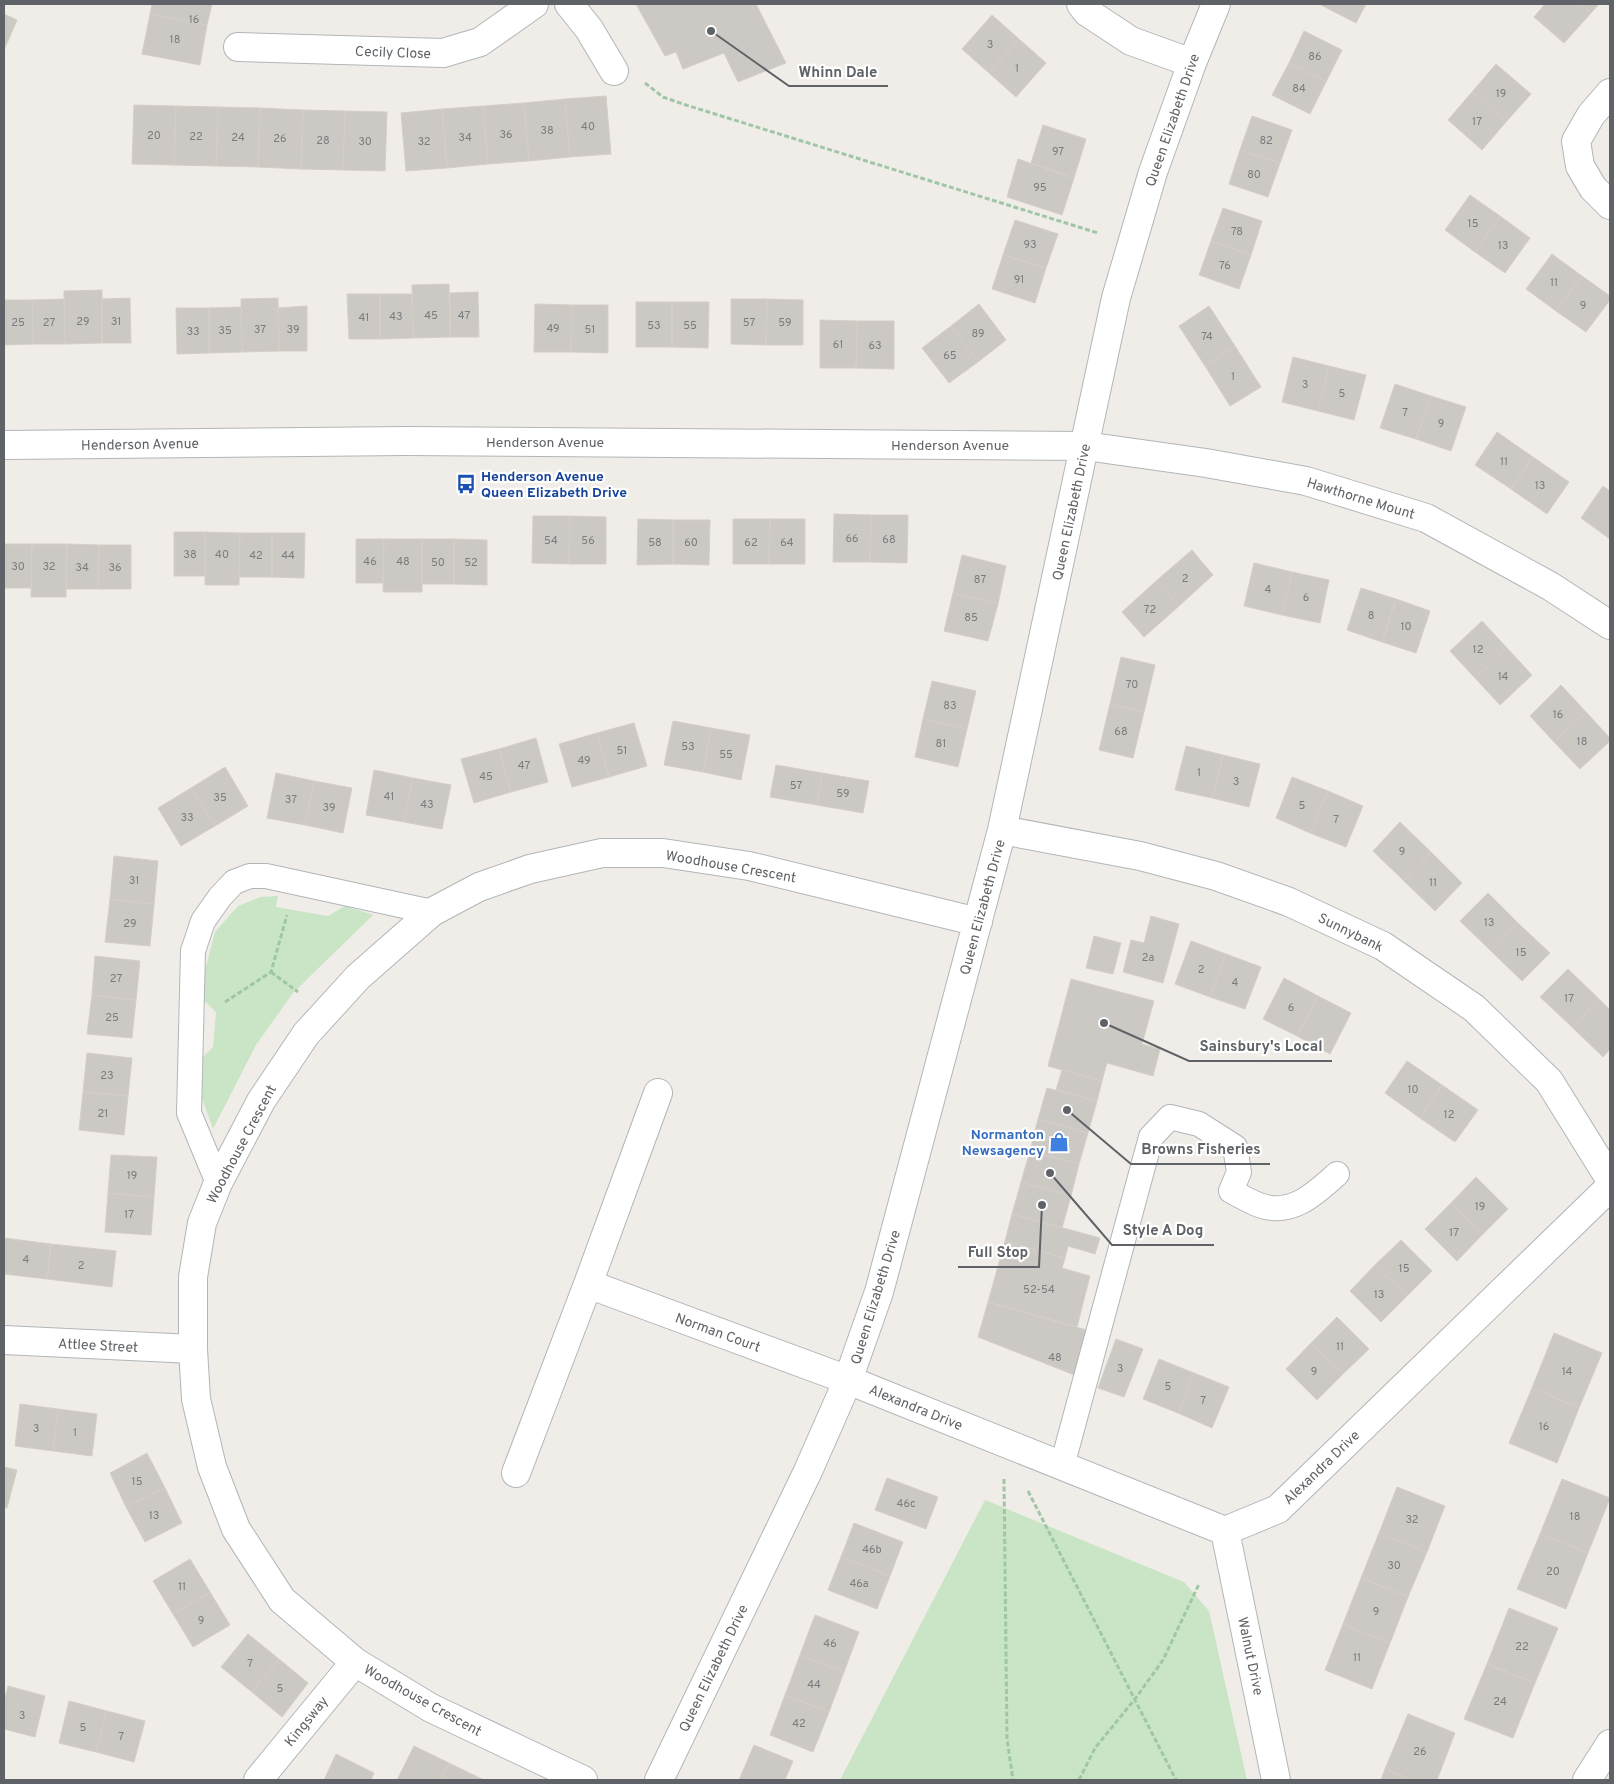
<svg xmlns="http://www.w3.org/2000/svg" width="1614" height="1784" font-family="Overpass,sans-serif">
<style>
.green{fill:#c9e5c6}
.building{fill:#ccc8c4;stroke:#d4cfc6}
.lines{fill:none;stroke-linecap:round;stroke-linejoin:round}
.service-casing{stroke:#b2b5b9;stroke-width:26}
.minor-casing{stroke:#b2b5b9;stroke-width:30}
.path{stroke:#a0c6a8;stroke-width:3;stroke-dasharray:5 2.5;stroke-linecap:butt}
.service{stroke:#fff;stroke-width:24}
.minor{stroke:#fff;stroke-width:28}
.labels{text-anchor:middle;stroke-width:4.5;stroke-linejoin:round;paint-order:stroke}
.number-label{font-size:11px;fill:#7a7c7e}
.street-label{font-size:14px;fill:#5f6367;stroke:#fff}
.transit-label{font-size:14px;font-weight:bold;fill:#164399;stroke:#fff;text-anchor:start}
.shop-label{font-size:14px;font-weight:bold;fill:#366cbe;stroke:#fff;text-anchor:end}
.leader{fill:none;stroke:#5f6367;stroke-width:2}
.callout-dot{fill:#5f6367;stroke:#fff;stroke-width:2}
.callout-label{font-size:15px;text-anchor:middle;font-weight:bold;fill:#5f6367;stroke:#fff;stroke-width:4.5;stroke-linejoin:round;paint-order:stroke}
</style>
<rect width="100%" height="100%" fill="#f0ede8"/>
<path class="green" d="M278,896L276,907L328,916L345,906L373,915L293,993L256,1045L213,1129L198,1087V1062L213,1047L216,1012L202,999V982L215,932L238,906L260,897Z
M985,1500L1184,1582L1209,1611L1247,1780H840Z"/>
<path class="building" d="M152,4H212L207,25L150,14Z
M636,4H756L786,63L738,82L724,53L683,69L676,52L665,56Z
M1319,4H1366L1356,23Z
M1545,4H1580L1591,13L1564,43L1534,17Z
M1580,4H1599L1591,13Z
M4,14L17,20L4,50Z
M150,14L207,25L200,65L142,54Z
M992,15L1019,39L989,73L962,49Z
M1304,31L1342,50L1326,82L1289,63Z
M1019,39L1046,63L1016,97L989,73Z
M1289,63L1326,82L1310,114L1272,95Z
M1496,64L1531,94L1506,122L1472,92Z
M1472,92L1506,122L1482,150L1448,120Z
M606,96L611,154L570,157L565,99Z
M565,99L570,157L529,161L524,103Z
M524,103L529,161L488,164L483,106Z
M134,105L176,106L174,165L132,164Z
M176,106L218,107L216,166L174,165Z
M483,106L488,164L447,168L442,109Z
M218,107L260,108L258,167L216,166Z
M260,108L303,110L301,169L258,167Z
M442,109L447,168L406,171L401,113Z
M303,110L345,111L343,170L301,169Z
M345,111L387,112L385,171L343,170Z
M1252,116L1292,130L1280,163L1240,150Z
M1043,125L1086,139L1074,178L1031,163Z
M1240,150L1280,163L1268,197L1229,184Z
M1018,159L1074,178L1062,215L1007,197Z
M1470,195L1500,216L1475,252L1445,230Z
M1223,208L1262,221L1251,255L1211,241Z
M1500,216L1530,238L1505,273L1475,252Z
M1015,220L1058,234L1046,268L1003,255Z
M1211,241L1251,255L1239,289L1199,275Z
M1552,254L1582,276L1556,311L1526,289Z
M1003,255L1046,268L1035,303L992,289Z
M1582,276L1610,296V300L1586,332L1556,311Z
M449,284L450,337L413,338L412,285Z
M102,290V343L65,344L64,291Z
M478,292L479,337H450V293Z
M347,294H380V339H349Z
M380,294H412L413,338L380,339Z
M130,298L131,343H102V299Z
M278,298L279,351L242,352L241,299Z
M64,299L65,344H33L32,300Z
M731,299H767L766,345L731,344Z
M767,299L803,300V345H766Z
M4,300H32L33,344L4,345Z
M636,302H672V347H636Z
M672,302H709L708,348L672,347Z
M535,304L572,305L571,352H534Z
M979,304L1006,340L978,362L951,326Z
M572,305H608V353L571,352Z
M307,306V351H279L278,308Z
M1209,306L1235,346L1205,366L1179,326Z
M241,307L242,352L209,353V308Z
M176,308H209V353L177,354Z
M820,320L857,321L856,368H820Z
M857,321H894V369L856,368Z
M951,326L978,362L949,383L922,348Z
M1235,346L1261,387L1230,406L1205,366Z
M1293,357L1329,366L1318,411L1282,402Z
M1329,366L1366,375L1354,420L1318,411Z
M1395,384L1431,396L1416,439L1380,428Z
M1431,396L1466,407L1451,451L1416,439Z
M1497,432L1533,457L1511,489L1475,465Z
M1533,457L1569,482L1547,514L1511,489Z
M1603,486L1610,491V539L1581,518Z
M834,514L871,515L870,562H833Z
M871,515H908L907,563L870,562Z
M533,516H570L569,564L532,563Z
M570,516L606,517V564H569Z
M638,519L673,520V564L637,565Z
M733,519H770L769,564H733Z
M770,519H805V564H769Z
M673,520H710L709,565L673,564Z
M174,532H205V576H174Z
M205,532L240,533L239,585H205Z
M240,533H272V577H239Z
M272,533H305L304,578L272,577Z
M356,539H384L383,583H356Z
M384,539H422V592H383Z
M422,539H454V584H422Z
M454,539L487,540V585L454,584Z
M4,544H32L31,588H4Z
M32,544H67L66,597H31Z
M67,544L99,545L98,589H66Z
M99,545H131V589H98Z
M1192,550L1213,575L1179,606L1156,581Z
M962,555L1006,566L998,604L953,593Z
M1254,563L1292,572L1282,615L1244,606Z
M1292,572L1329,580L1320,623L1282,615Z
M1156,581L1179,606L1144,637L1122,612Z
M1361,588L1396,599L1382,642L1347,630Z
M953,593L998,604L988,641L944,631Z
M1396,599L1430,611L1416,653L1382,642Z
M1482,621L1507,648L1475,678L1450,651Z
M1507,648L1532,675L1500,705L1475,678Z
M1121,657L1155,665L1144,712L1110,704Z
M932,681L976,691L967,729L923,719Z
M1561,685L1586,712L1554,742L1530,716Z
M1110,704L1144,712L1133,758L1099,750Z
M1586,712L1610,738V741L1580,769L1554,742Z
M923,719L967,729L958,767L915,757Z
M673,721L711,728L703,772L664,765Z
M634,723L647,766L609,777L597,733Z
M711,728L750,735L741,780L703,772Z
M597,733L609,777L572,787L559,744Z
M536,738L548,782L511,792L499,749Z
M1186,746L1223,755L1212,798L1175,790Z
M499,749L511,792L474,803L461,759Z
M1223,755L1260,764L1249,807L1212,798Z
M776,765L822,773L817,805L770,797Z
M225,767L248,806L215,826L191,788Z
M374,770L413,778L404,822L366,815Z
M276,773L314,781L305,825L267,818Z
M822,773L869,781L863,813L817,805Z
M1292,777L1328,791L1310,833L1276,818Z
M413,778L451,785L442,829L404,822Z
M314,781L352,788L343,833L305,825Z
M191,788L215,826L181,846L158,808Z
M1328,791L1363,806L1346,847L1310,833Z
M1400,822L1431,852L1404,881L1373,851Z
M1431,852L1462,883L1435,911L1404,881Z
M114,856L158,861L154,904L110,899Z
M1488,893L1518,923L1491,951L1460,921Z
M110,899L154,904L150,946L105,942Z
M1151,916L1179,924L1163,983L1123,972L1131,940L1144,943Z
M1518,923L1550,953L1522,981L1491,951Z
M1094,936L1121,943L1113,974L1086,968Z
M1191,941L1226,954L1210,997L1175,984Z
M1226,954L1261,967L1245,1009L1210,997Z
M95,956L140,961L136,1000L92,995Z
M1568,969L1599,999L1572,1027L1540,997Z
M1284,978L1318,996L1297,1036L1263,1019Z
M1071,979L1154,1001L1142,1044L1160,1049L1153,1076L1107,1063L1102,1081L1048,1066Z
M92,995L136,1000L132,1038L87,1034Z
M1318,996L1351,1013L1330,1054L1297,1036Z
M1599,999L1610,1010V1049L1603,1057L1572,1027Z
M87,1053L132,1058L128,1096L83,1092Z
M1407,1061L1442,1085L1420,1118L1385,1093Z
M1062,1070L1102,1081L1097,1101L1056,1090Z
M1442,1085L1478,1110L1455,1142L1420,1118Z
M1047,1088L1097,1101L1088,1133L1038,1119Z
M83,1092L128,1096L124,1135L79,1130Z
M1038,1119L1088,1133L1079,1164L1030,1151Z
M1030,1151L1079,1164L1071,1196L1021,1182Z
M111,1155L157,1157L154,1197L108,1193Z
M1476,1177L1508,1209L1482,1235L1451,1203Z
M1021,1182L1071,1196L1062,1228L1012,1214Z
M108,1193L154,1197L151,1235L105,1232Z
M1451,1203L1482,1235L1457,1261L1425,1229Z
M1012,1214L1100,1238L1095,1254L1068,1246L1065,1258L1005,1241Z
M4,1238L51,1244L47,1279L4,1274Z
M1401,1240L1432,1271L1407,1296L1375,1265Z
M1005,1241L1065,1258L1062,1268L1090,1276L1077,1327L988,1302Z
M51,1244L116,1251L112,1287L47,1279Z
M1375,1265L1407,1296L1381,1322L1350,1291Z
M988,1302L1090,1331L1077,1376L978,1337Z
M1337,1317L1369,1349L1343,1374L1311,1343Z
M1554,1333L1602,1353L1579,1408L1532,1388Z
M1116,1339L1143,1349L1124,1397L1098,1388Z
M1311,1343L1343,1374L1317,1400L1286,1369Z
M1159,1359L1194,1373L1178,1413L1143,1399Z
M1194,1373L1229,1387L1212,1428L1178,1413Z
M1532,1388L1579,1408L1557,1463L1509,1443Z
M20,1404L58,1409L53,1451L15,1446Z
M58,1409L97,1414L92,1456L53,1451Z
M147,1453L165,1488L126,1507L110,1473Z
M4,1467L17,1470L7,1508L4,1507Z
M887,1478L938,1497L926,1529L875,1510Z
M1562,1479L1610,1498L1588,1553L1540,1534Z
M1397,1487L1445,1506L1427,1552L1379,1533Z
M165,1488L182,1523L145,1542L126,1507Z
M854,1523L903,1542L890,1576L841,1557Z
M1379,1533L1427,1552L1408,1597L1361,1578Z
M1540,1534L1588,1553L1566,1609L1517,1589Z
M841,1557L890,1576L877,1609L828,1590Z
M190,1559L210,1592L173,1614L153,1581Z
M1361,1578L1408,1597L1390,1643L1343,1624Z
M210,1592L230,1625L193,1647L173,1614Z
M1509,1608L1558,1628L1535,1683L1487,1664Z
M815,1615L859,1632L844,1672L800,1655Z
M1343,1624L1390,1643L1372,1689L1325,1670Z
M248,1634L279,1659L252,1692L221,1667Z
M800,1655L844,1672L829,1712L785,1695Z
M279,1659L308,1683L282,1717L252,1692Z
M1487,1664L1535,1683L1513,1738L1464,1719Z
M8,1686L45,1696L35,1737L4,1729V1702Z
M785,1695L829,1712L813,1752L770,1735Z
M69,1701L107,1711L96,1752L59,1743Z
M107,1711L145,1721L134,1762L96,1752Z
M1408,1714L1455,1733L1437,1780H1413L1385,1769Z
M754,1745L793,1761L785,1780H739Z
M414,1746L449,1763L441,1780H397Z
M336,1754L374,1773L371,1780H324Z
M449,1763L484,1780H441Z
M1385,1769L1413,1780H1381Z"/>
<g class="lines">
<defs>
<path id="service" d="M218,1183L189,1113L193,951L203,921L220,897L234,882L250,876H266L432,912
M1062,1466L1151,1137L1170,1117L1199,1124L1235,1147L1239,1172L1231,1191C1240,1196 1249,1201 1259,1205C1291,1217 1315,1194 1337,1174"/>
<path id="minor" d="M569,4L589,29L614,71
M1081,4L1087,12L1131,41L1192,63
M238,47L443,53L480,42L534,4
M1610,93L1591,115L1576,141L1580,166L1593,188L1610,205
M4,445L406,441L1085,446L1206,463L1306,481L1426,518L1550,586L1610,625
M1002,830L1140,856L1216,876L1289,902L1383,946L1474,1008L1549,1081L1610,1179
M588,1284L848,1380L1225,1531L1278,1509L1610,1187
M4,1340L193,1349
M516,1473L588,1284L658,1093
M1225,1531L1276,1780
M258,1780L355,1662
M583,1780L431,1708L355,1662L282,1600L236,1529L212,1467L196,1399L193,1349V1277L202,1223L218,1183L261,1101L306,1034L358,977L432,912L479,887L530,869L602,853H663L749,866L978,922
M659,1780L808,1471L848,1380L879,1292L1002,830L1116,298L1153,172L1192,63L1216,4
M1587,1780L1610,1744"/>
</defs>
<use href="#service" class="service-casing"/>
<use href="#minor" class="minor-casing"/>
<path class="path" d="M645,83L663,97L686,105L1098,233
M271,972L298,992
M225,1002L271,972L287,915
M1004,1479L1007,1739L1013,1780
M1028,1491L1176,1780
M1079,1780L1095,1748L1135,1699L1163,1660L1199,1584"/>
<use href="#service" class="service"/>
<use href="#minor" class="minor"/>
</g>
<defs>
<symbol id="bus-bare" viewBox="-9 -9 18 18"><path d="M-5-6H5V4H4V6H2V4H-2V6H-4V4H-5ZM-3.5-4V0h7V-4ZM-3.5 1.2v1.5H-2V1.2ZM2 1.2v1.5H3.5V1.2Z" fill="#1a4fb4" stroke="#fff" stroke-width="2.5" paint-order="stroke"/></symbol>
<symbol id="shop-bare" viewBox="-9 -9 18 18"><path d="M-5-2.5h2.3a2.7 3.5 0 0 1 5.4 0H5L5.5 6h-11ZM-1.5-2.5h3a1.5 2.3 0 0 0-3 0Z" fill="#3f7fe0" stroke="#fff" stroke-width="2.5" paint-order="stroke"/></symbol>
</defs>
<g fill-rule="evenodd">
<use href="#bus-bare" x="452" y="470" width="28" height="28"/>
<use href="#shop-bare" x="1045" y="1128" width="28" height="28"/>
</g>
<g class="labels">
<g class="number-label">
<text x="194" y="23">16</text>
<text x="175" y="43">18</text>
<text x="990" y="48">3</text>
<text x="1315" y="60">86</text>
<text x="1017" y="72">1</text>
<text x="1299" y="92">84</text>
<text x="1501" y="97">19</text>
<text x="1477" y="125">17</text>
<text x="588" y="130">40</text>
<text x="547" y="134">38</text>
<text x="506" y="138">36</text>
<text x="154" y="139">20</text>
<text x="196" y="140">22</text>
<text x="238" y="141">24</text>
<text x="465" y="141">34</text>
<text x="280" y="142">26</text>
<text x="323" y="144">28</text>
<text x="1266" y="144">82</text>
<text x="365" y="145">30</text>
<text x="424" y="145">32</text>
<text x="1058" y="155">97</text>
<text x="1254" y="178">80</text>
<text x="1040" y="191">95</text>
<text x="1473" y="227">15</text>
<text x="1237" y="235">78</text>
<text x="1030" y="248">93</text>
<text x="1503" y="249">13</text>
<text x="1225" y="269">76</text>
<text x="1019" y="283">91</text>
<text x="1554" y="286">11</text>
<text x="1583" y="309">9</text>
<text x="431" y="319">45</text>
<text x="464" y="319">47</text>
<text x="396" y="320">43</text>
<text x="364" y="321">41</text>
<text x="83" y="325">29</text>
<text x="116" y="325">31</text>
<text x="18" y="326">25</text>
<text x="49" y="326">27</text>
<text x="749" y="326">57</text>
<text x="785" y="326">59</text>
<text x="654" y="329">53</text>
<text x="690" y="329">55</text>
<text x="553" y="332">49</text>
<text x="260" y="333">37</text>
<text x="293" y="333">39</text>
<text x="590" y="333">51</text>
<text x="225" y="334">35</text>
<text x="193" y="335">33</text>
<text x="978" y="337">89</text>
<text x="1207" y="340">74</text>
<text x="838" y="348">61</text>
<text x="875" y="349">63</text>
<text x="950" y="359">65</text>
<text x="1233" y="380">1</text>
<text x="1305" y="388">3</text>
<text x="1342" y="397">5</text>
<text x="1405" y="416">7</text>
<text x="1441" y="427">9</text>
<text x="1504" y="465">11</text>
<text x="1540" y="489">13</text>
<text x="852" y="542">66</text>
<text x="889" y="543">68</text>
<text x="551" y="544">54</text>
<text x="588" y="544">56</text>
<text x="655" y="546">58</text>
<text x="691" y="546">60</text>
<text x="751" y="546">62</text>
<text x="787" y="546">64</text>
<text x="190" y="558">38</text>
<text x="222" y="558">40</text>
<text x="256" y="559">42</text>
<text x="288" y="559">44</text>
<text x="370" y="565">46</text>
<text x="403" y="565">48</text>
<text x="438" y="566">50</text>
<text x="471" y="566">52</text>
<text x="18" y="570">30</text>
<text x="49" y="570">32</text>
<text x="82" y="571">34</text>
<text x="115" y="571">36</text>
<text x="1185" y="582">2</text>
<text x="980" y="583">87</text>
<text x="1268" y="593">4</text>
<text x="1306" y="601">6</text>
<text x="1150" y="613">72</text>
<text x="1371" y="619">8</text>
<text x="971" y="621">85</text>
<text x="1406" y="630">10</text>
<text x="1478" y="653">12</text>
<text x="1503" y="680">14</text>
<text x="1132" y="688">70</text>
<text x="950" y="709">83</text>
<text x="1558" y="718">16</text>
<text x="1121" y="735">68</text>
<text x="1582" y="745">18</text>
<text x="941" y="747">81</text>
<text x="688" y="750">53</text>
<text x="622" y="754">51</text>
<text x="726" y="758">55</text>
<text x="584" y="764">49</text>
<text x="524" y="769">47</text>
<text x="1199" y="776">1</text>
<text x="486" y="780">45</text>
<text x="1236" y="785">3</text>
<text x="796" y="789">57</text>
<text x="843" y="797">59</text>
<text x="389" y="800">41</text>
<text x="220" y="801">35</text>
<text x="291" y="803">37</text>
<text x="427" y="808">43</text>
<text x="1302" y="809">5</text>
<text x="329" y="811">39</text>
<text x="187" y="821">33</text>
<text x="1336" y="823">7</text>
<text x="1402" y="855">9</text>
<text x="134" y="884">31</text>
<text x="1433" y="886">11</text>
<text x="1489" y="926">13</text>
<text x="130" y="927">29</text>
<text x="1521" y="956">15</text>
<text x="1148" y="961">2a</text>
<text x="1201" y="973">2</text>
<text x="116" y="982">27</text>
<text x="1235" y="986">4</text>
<text x="1569" y="1002">17</text>
<text x="1291" y="1011">6</text>
<text x="112" y="1021">25</text>
<text x="107" y="1079">23</text>
<text x="1413" y="1093">10</text>
<text x="103" y="1117">21</text>
<text x="1449" y="1118">12</text>
<text x="132" y="1179">19</text>
<text x="1480" y="1210">19</text>
<text x="129" y="1218">17</text>
<text x="1454" y="1236">17</text>
<text x="26" y="1263">4</text>
<text x="81" y="1269">2</text>
<text x="1404" y="1272">15</text>
<text x="1039" y="1293">52-54</text>
<text x="1379" y="1298">13</text>
<text x="1340" y="1350">11</text>
<text x="1055" y="1361">48</text>
<text x="1120" y="1372">3</text>
<text x="1314" y="1375">9</text>
<text x="1567" y="1375">14</text>
<text x="1168" y="1390">5</text>
<text x="1203" y="1404">7</text>
<text x="1544" y="1430">16</text>
<text x="36" y="1432">3</text>
<text x="75" y="1436">1</text>
<text x="137" y="1485">15</text>
<text x="906" y="1507">46c</text>
<text x="154" y="1519">13</text>
<text x="1575" y="1520">18</text>
<text x="1412" y="1523">32</text>
<text x="872" y="1553">46b</text>
<text x="1394" y="1569">30</text>
<text x="1553" y="1575">20</text>
<text x="859" y="1587">46a</text>
<text x="182" y="1590">11</text>
<text x="1376" y="1615">9</text>
<text x="201" y="1624">9</text>
<text x="830" y="1647">46</text>
<text x="1522" y="1650">22</text>
<text x="1357" y="1661">11</text>
<text x="250" y="1667">7</text>
<text x="814" y="1688">44</text>
<text x="280" y="1692">5</text>
<text x="1500" y="1705">24</text>
<text x="22" y="1719">3</text>
<text x="799" y="1727">42</text>
<text x="83" y="1731">5</text>
<text x="121" y="1740">7</text>
<text x="1420" y="1755">26</text>
</g>
<g class="street-label">
<text transform="translate(393 52) rotate(2)" y="5">Cecily Close</text>
<text transform="translate(1172 120) rotate(-71)" y="5">Queen Elizabeth Drive</text>
<text x="545" y="447">Henderson Avenue</text>
<text transform="translate(140 444) rotate(-1)" y="5">Henderson Avenue</text>
<text x="950" y="450">Henderson Avenue</text>
<text transform="translate(1361 498) rotate(17)" y="5">Hawthorne Mount</text>
<text transform="translate(1071 512) rotate(-78)" y="5">Queen Elizabeth Drive</text>
<text transform="translate(731 866) rotate(10)" y="5">Woodhouse Crescent</text>
<text transform="translate(982 907) rotate(-75)" y="5">Queen Elizabeth Drive</text>
<text transform="translate(1351 932) rotate(26)" y="5">Sunnybank</text>
<text transform="translate(241 1144) rotate(-62)" y="5">Woodhouse Crescent</text>
<text transform="translate(875 1297) rotate(-73)" y="5">Queen Elizabeth Drive</text>
<text transform="translate(718 1332) rotate(20)" y="5">Norman Court</text>
<text transform="translate(98 1345) rotate(3)" y="5">Attlee Street</text>
<text transform="translate(916 1407) rotate(22)" y="5">Alexandra Drive</text>
<text transform="translate(1321 1467) rotate(-44)" y="5">Alexandra Drive</text>
<text transform="translate(1251 1656) rotate(78)" y="5">Walnut Drive</text>
<text transform="translate(713 1668) rotate(-64)" y="5">Queen Elizabeth Drive</text>
<text transform="translate(423 1700) rotate(29)" y="5">Woodhouse Crescent</text>
<text transform="translate(306 1721) rotate(-51)" y="5">Kingsway</text>
</g>
<g class="transit-label">
<text x="481" y="481">Henderson Avenue<tspan x="481" dy="16">Queen Elizabeth Drive</tspan></text>
</g>
<g class="shop-label">
<text x="1044" y="1139">Normanton<tspan x="1044" dy="16">Newsagency</tspan></text>
</g>
</g>
<path class="leader" d="M711 31L789 86H888M1104 1023L1189 1061H1332M1067 1110L1131 1164H1270M1050 1173L1112 1245H1214M1042 1205L1039 1267H958"/>
<g class="callout-dot">
<circle cx="711" cy="31" r="5"/>
<circle cx="1104" cy="1023" r="5"/>
<circle cx="1067" cy="1110" r="5"/>
<circle cx="1050" cy="1173" r="5"/>
<circle cx="1042" cy="1205" r="5"/>
</g>
<g class="callout-label">
<text x="838" y="77">Whinn Dale</text>
<text x="1261" y="1051">Sainsbury's Local</text>
<text x="1201" y="1154">Browns Fisheries</text>
<text x="1163" y="1235">Style A Dog</text>
<text x="998" y="1257">Full Stop</text>
</g>
<rect width="1614" height="1784" fill="none" stroke="#5f6367" stroke-width="10"/>
</svg>
